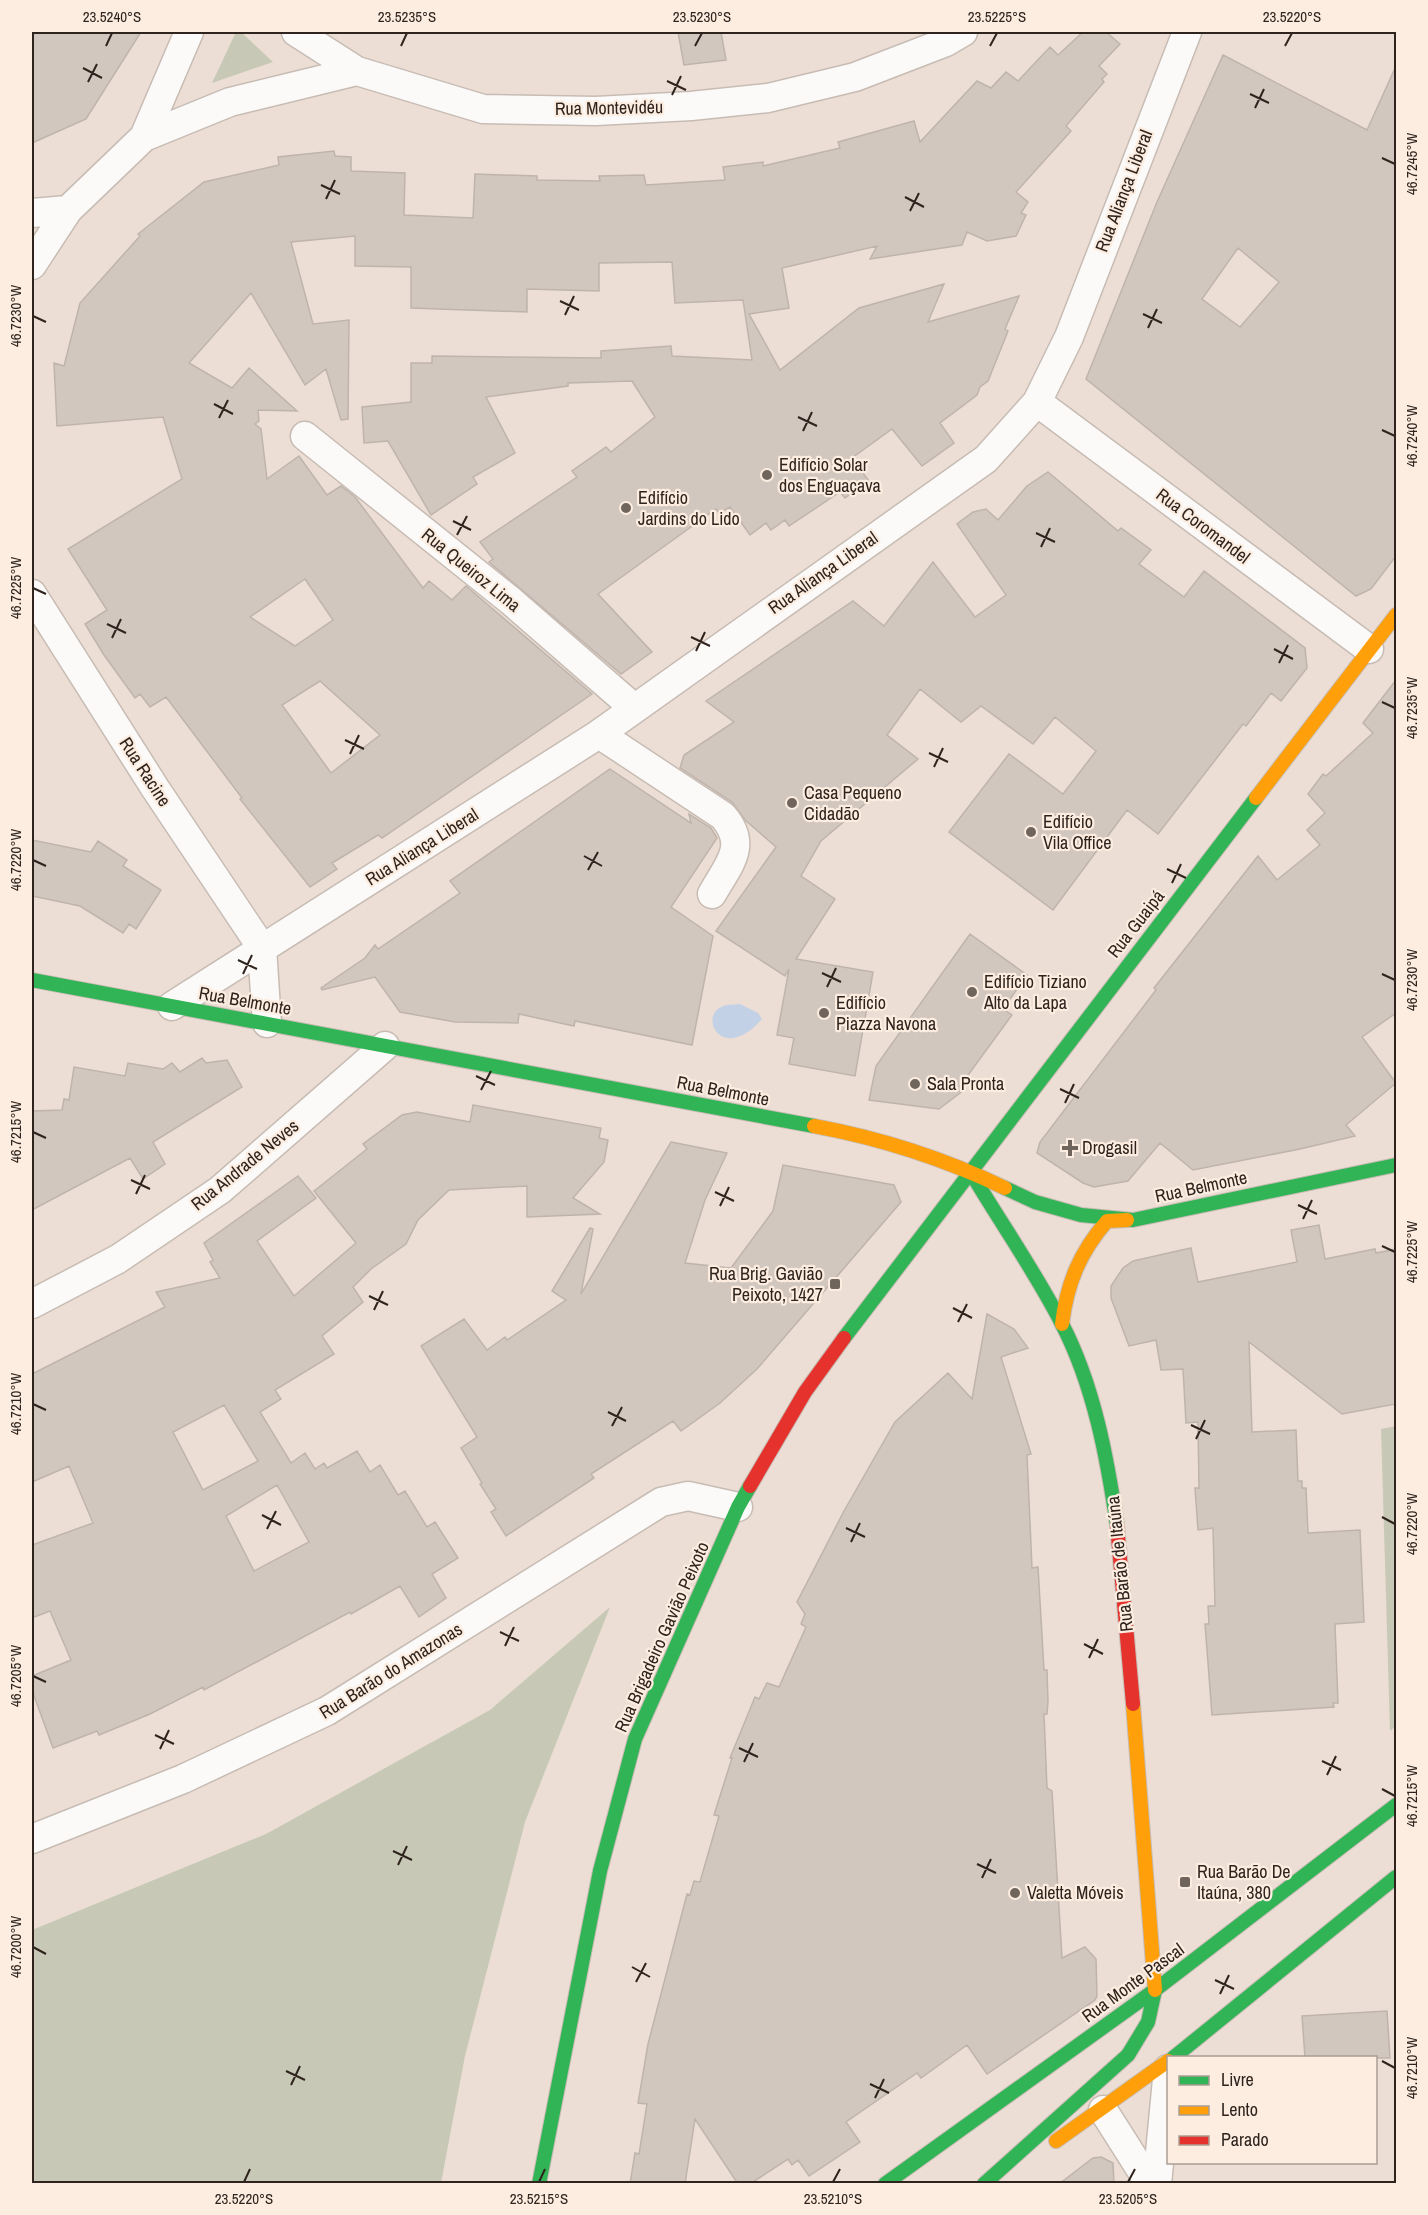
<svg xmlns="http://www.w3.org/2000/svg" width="1428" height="2215" font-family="'Archivo Narrow',sans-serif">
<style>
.green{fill:#c7c9b6}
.water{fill:#c3d1e6}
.building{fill:#d2c7bf;stroke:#bfb4ac;stroke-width:1.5;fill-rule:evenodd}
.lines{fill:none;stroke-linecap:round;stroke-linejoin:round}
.street-casing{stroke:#c7bcb4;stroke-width:31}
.fast-casing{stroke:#c7bcb4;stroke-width:16}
.slow-casing{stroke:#c7bcb4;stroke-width:16}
.jam-casing{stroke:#c7bcb4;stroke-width:16}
.street{stroke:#fcfaf9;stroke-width:28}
.fast{stroke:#30b455;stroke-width:14}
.slow{stroke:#ff9f0a;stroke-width:14}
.jam{stroke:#e5322d;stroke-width:14}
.ticks{fill:none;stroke:#2e241d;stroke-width:2}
.poi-dot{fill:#70655d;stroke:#fcede0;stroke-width:2}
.labels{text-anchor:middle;stroke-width:4.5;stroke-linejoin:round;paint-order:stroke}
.street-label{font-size:18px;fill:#2e241d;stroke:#fcede0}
.poi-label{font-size:18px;fill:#2e241d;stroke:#fcede0;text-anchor:start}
.neatline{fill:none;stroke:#2e241d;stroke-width:2}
.ticks-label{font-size:15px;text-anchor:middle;fill:#2e241d}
</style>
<rect width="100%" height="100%" fill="#ecded4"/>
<path class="green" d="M236,32H241L273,62L212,83Z
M1396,1426V1726L1390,1731L1381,1429Z
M610,1607L525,1822L465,2056L441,2183H32V1930L266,1834L490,1710Z"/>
<path class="water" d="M740,1004L758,1013L762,1019C724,1063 698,1019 721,1007C726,1004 734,1005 740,1004Z"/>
<path class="building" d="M32,32H141L86,119L32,143Z
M678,32H721L726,60L684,65Z
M1083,32H1106L1120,44L1099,66L1107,74L1102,79L1104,82L1066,126L1071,131L1016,192L1028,202L1021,213L1026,215L1016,236L987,241L967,232L962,245L870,259L877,246L782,268L789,308L749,314L780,370L859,308L944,284L928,322L1019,296L1005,329L1008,331L988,381L980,387L977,395L940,423L954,443L922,466L892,429L852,458L869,481L845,498L840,492L789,526L785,520L771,530L766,523L750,535L730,507L719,513L716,509L598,594L652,652L621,674L489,562L493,559L480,542L577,477L572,471L606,447L611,452L655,417L632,381L568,383V386L486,397L515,453L473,477L477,484L431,515L388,441L364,443L362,407L411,402V363H432V356L601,358V351L671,346L672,356L752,360L743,300L675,303L672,262L599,263V291L527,289V312L411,308V267L355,266V236L291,242L313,324L349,320L348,419L341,420L326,369L305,385L251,293L189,363L232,388L249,368L297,411L258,410L259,421L255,424L261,429L267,479L299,456L327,495L341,486L355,497L423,588L429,581L452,600L466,586L592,694L382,838L378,835L332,863L337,869L310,887L240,799L242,798L166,697L150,707L140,694L135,698L104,655L85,624L107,610L68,549L182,479L163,417L57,426L54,363L64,366L80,303L140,236L138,234L204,182L279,165L278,157L334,151L335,156L351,157V171L405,173L404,215L473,218L475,174L537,176V180L600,181L599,176L644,175L646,185L725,180L723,167L763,162V166L840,148L838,142L914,121L920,142L977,81L991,88L1006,72L1018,81L1050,47L1058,55ZM305,579L333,620L295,646L250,617ZM320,681L380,735L331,773L282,705Z
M1223,55L1367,130L1396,66V556L1371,589L1356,596L1086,379L1157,202ZM1238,248L1279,282L1240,327L1202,299Z
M1048,472L1118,531L1121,528L1151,550L1139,564L1184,597L1204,571L1305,648L1307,668L1281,701L1271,693L1246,726L1243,724L1158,834L1127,810L1053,910L949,832L1009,754L1063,794L1096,751L1055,717L1033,744L981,706L961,722L920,689L887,735L918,759L821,841L801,876L835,899L796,959L873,972L855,1076L789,1064L794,1038L777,1035L789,969L785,976L716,931L776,847L745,820L732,802L680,768L684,755L734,722L706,701L853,601L884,626L933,562L975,617L1006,595L957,524L973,512L986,509L998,520L1027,486Z
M1396,680V1013L1362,1037L1396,1083L1346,1125L1355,1136L1300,1149L1193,1170L1160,1143L1128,1181L1094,1187L1083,1183L1037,1153L1040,1142L1156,990L1154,988L1258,856L1277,880L1320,845L1307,830L1325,813L1308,794L1323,774L1326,776L1373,733L1363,723Z
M610,769L691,823L689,814L711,828L717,838L671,907L713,936L692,1045L575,1021L574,1026L519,1014L518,1023L455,1022L400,1012L375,977L322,990L321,988L365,958L375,945L378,949L460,893L450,881Z
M32,840L91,852L98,841L127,860L123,866L161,890L136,929L129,924L123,933L80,906L32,896Z
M970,934L1027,975L1003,1009L1012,1015L960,1086L964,1090L939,1109L869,1100L876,1066Z
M202,1058L206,1063L227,1060L242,1087L153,1142L165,1164L143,1179L130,1158L32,1210V1111L62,1110L64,1099L69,1100L74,1067L125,1076L128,1063L163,1069L172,1063L180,1072Z
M473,1105L601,1128L599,1138L608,1140L604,1162L573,1198L600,1214L527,1217V1186L449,1190L418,1220L406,1244L371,1269L353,1287L363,1302L322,1336L334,1354L275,1390L281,1399L260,1412L291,1463L305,1453L315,1469L324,1463L327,1468L357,1451L370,1472L380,1465L398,1495L405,1491L427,1527L435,1522L458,1558L432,1574L446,1598L419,1617L400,1586L351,1614L350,1612L204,1690L203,1687L150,1714L99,1735L97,1731L53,1748L32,1690V1676L71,1660L50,1611L32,1618V1545L93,1523L69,1466L32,1482V1374L165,1307L156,1292L220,1278L210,1262L213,1260L204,1243L298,1176L316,1198L257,1241L294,1296L356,1243L314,1191L367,1149L363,1144L402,1115L417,1112L470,1122ZM224,1405L258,1461L203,1490L173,1432ZM277,1485L309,1542L254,1571L226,1516Z
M671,1142L727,1153L705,1200L685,1263L731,1268L773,1211L783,1165L894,1185L901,1202L757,1369L720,1403L681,1431L673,1421L591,1474L594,1478L506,1536L491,1512L496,1509L480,1484L482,1483L461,1448L477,1437L421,1346L464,1319L487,1350L505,1337L507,1340L566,1300L552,1291L590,1228L593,1229L581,1294Z
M1319,1225L1325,1259L1375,1249L1376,1253L1396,1249V1404L1342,1414L1249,1342L1252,1432L1296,1430L1298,1481H1302V1488H1306L1308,1533L1360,1530L1364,1622L1335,1624L1338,1703H1333L1334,1707L1212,1715L1205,1624H1209L1208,1606H1215L1213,1528L1198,1530L1195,1488H1199L1198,1422L1186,1423L1183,1369L1161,1370L1156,1340L1129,1346L1111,1298V1286L1123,1268L1133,1261L1191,1248L1198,1282L1297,1262L1291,1230Z
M987,1314L1014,1329L1028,1348L1001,1357L1031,1454L1027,1455L1032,1568L1038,1567L1044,1670H1047L1048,1701L1047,1714H1044L1047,1788L1052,1791L1062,1958L1085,1947L1096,1959L1097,1996L1095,2000L987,2074L967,2045L921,2078L917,2073L846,2122L860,2142L809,2176L798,2160L792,2165L788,2159L750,2184H738L695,2119L685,2184H630L635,2153L639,2154L647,2104L638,2103L648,2044L687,1894L690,1895L694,1881L700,1882L719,1816L714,1815L732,1758H730L755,1697L759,1699L767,1683L779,1687L806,1627L801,1624L805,1614L797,1602L844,1511L895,1422L948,1373L972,1399Z
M1387,2011L1390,2058H1305L1302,2016Z
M1101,2157L1113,2163L1114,2184H1059L1093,2158Z"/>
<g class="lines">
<defs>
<path id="street" d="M296,32L357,71L483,109L596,111L691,106L768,98L855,77L946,42L963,32
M144,137L189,32
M32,213L68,210
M32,265L68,210L144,137L230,102L357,71
M1037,402L1369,649
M305,436L511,601L634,708
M32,594L155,788L262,948
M599,734L723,816C749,846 728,865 712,894
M262,948L267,1023
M172,1006L599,734L986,459L1037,402L1069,337L1187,32
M32,1304L118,1259L220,1190L385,1046
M32,1839L183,1779L327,1711L661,1502L688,1496L738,1507
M1103,2110L1150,2184
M1157,2184L1168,2069"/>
<path id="fast" d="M32,980L814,1126
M970,1171C1000,1222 1035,1271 1062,1324C1094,1386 1107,1457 1117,1525
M1005,1188L1035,1202L1081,1215L1133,1220L1396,1165
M844,1338L1256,798
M1173,2058L1396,1877
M539,2184L600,1871L635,1739L738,1507L750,1486
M885,2184L1155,1990L1396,1805
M984,2184L1128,2055L1148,2022L1155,1990"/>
<path id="slow" d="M1256,798L1396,615
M814,1126C879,1138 945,1159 1005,1188
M1062,1324C1067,1283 1080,1252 1107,1221L1127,1220
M1133,1704L1155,1990
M1056,2141L1168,2061"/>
<path id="jam" d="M750,1486L805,1392L844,1338
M1117,1525L1133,1704"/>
</defs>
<use href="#street" class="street-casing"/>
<use href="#fast" class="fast-casing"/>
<use href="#slow" class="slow-casing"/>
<use href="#jam" class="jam-casing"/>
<use href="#street" class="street"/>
<use href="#fast" class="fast"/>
<use href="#slow" class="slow"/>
<use href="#jam" class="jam"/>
</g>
<path class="ticks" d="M106,46L112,33M401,46L407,33M695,46L702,33M990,46L997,33M1285,46L1292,33M83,68L102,78M667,81L686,90M88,82L97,64M1250,94L1269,103M672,95L681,76M1255,108L1264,89M1382,158L1395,164M321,185L340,194M905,197L924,207M326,199L335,180M910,211L919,193M560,301L579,310M1143,314L1162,323M565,315L574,296M33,316L46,322M1148,328L1157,309M214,404L233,414M798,417L817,426M219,418L228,400M1382,430L1395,436M803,431L812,412M453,521L471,530M1036,533L1055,542M457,535L467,516M1041,547L1050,528M33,588L46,594M107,624L126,633M691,637L710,646M112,638L121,619M1274,649L1293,659M696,651L705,632M1279,663L1288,645M1382,702L1395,708M345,740L364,749M929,753L948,762M350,754L359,735M934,767L943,748M584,856L602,866M33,860L46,866M1167,869L1186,878M588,870L598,852M1172,883L1181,864M238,960L257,969M822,973L841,982M243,974L252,955M1382,974L1395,980M827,987L836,968M476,1076L495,1085M1060,1089L1079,1098M481,1090L491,1071M1065,1103L1074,1084M33,1132L46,1138M131,1180L150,1189M715,1192L734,1201M136,1194L145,1175M1298,1205L1317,1214M720,1206L729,1187M1303,1219L1312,1200M1382,1246L1395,1252M369,1296L388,1305M953,1308L972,1318M374,1310L383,1291M958,1322L967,1304M33,1404L46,1410M608,1412L626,1421M1191,1425L1210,1434M612,1426L622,1407M1196,1439L1205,1420M262,1515L281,1525M1382,1517L1395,1524M846,1528L865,1537M267,1529L276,1511M851,1542L860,1523M500,1632L519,1641M1084,1644L1103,1654M505,1646L514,1627M1089,1658L1098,1639M33,1676L46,1682M155,1735L174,1744M739,1748L758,1757M160,1749L169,1730M1322,1761L1341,1770M744,1762L753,1743M1327,1775L1336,1756M1382,1789L1395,1796M393,1851L412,1860M977,1864L996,1873M398,1865L407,1846M982,1878L991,1859M33,1947L46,1954M632,1967L650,1977M1215,1980L1234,1989M636,1982L646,1963M1220,1994L1229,1975M1382,2061L1395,2068M286,2071L305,2080M870,2084L889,2093M291,2085L300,2066M875,2098L884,2079M244,2182L250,2169M539,2182L545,2169M833,2182L840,2169M1128,2182L1135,2169"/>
<g class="poi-dot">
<circle cx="767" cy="475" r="6"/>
<circle cx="626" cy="508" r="6"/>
<circle cx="792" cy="803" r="6"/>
<circle cx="1031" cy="832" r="6"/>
<circle cx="972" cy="992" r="6"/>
<circle cx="824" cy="1013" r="6"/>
<circle cx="915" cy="1084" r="6"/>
<path d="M1067 1139h6v6h6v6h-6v6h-6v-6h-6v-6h6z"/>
<rect x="829" y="1278" width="12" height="12" rx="3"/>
<rect x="1179" y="1876" width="12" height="12" rx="3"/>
<circle cx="1015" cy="1893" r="6"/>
</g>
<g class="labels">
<g class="street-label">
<text transform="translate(609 108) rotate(-1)" y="6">Rua Montevidéu</text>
<text transform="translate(1124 191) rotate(-69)" y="6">Rua Aliança Liberal</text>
<text transform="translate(1203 526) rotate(37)" y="6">Rua Coromandel</text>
<text transform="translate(471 570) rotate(39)" y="6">Rua Queiroz Lima</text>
<text transform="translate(823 573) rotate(-35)" y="6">Rua Aliança Liberal</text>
<text transform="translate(145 772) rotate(57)" y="6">Rua Racine</text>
<text transform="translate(422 847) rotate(-32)" y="6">Rua Aliança Liberal</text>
<text transform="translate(1136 924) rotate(-52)" y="6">Rua Guaipá</text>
<text transform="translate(245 1001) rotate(10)" y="6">Rua Belmonte</text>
<text transform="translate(723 1091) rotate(11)" y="6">Rua Belmonte</text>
<text transform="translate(245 1165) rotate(-39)" y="6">Rua Andrade Neves</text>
<text transform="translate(1201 1187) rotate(-12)" y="6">Rua Belmonte</text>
<text transform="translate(1120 1564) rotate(-96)" y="6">Rua Barão de Itaúna</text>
<text transform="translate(662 1637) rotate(-66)" y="6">Rua Brigadeiro Gavião Peixoto</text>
<text transform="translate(391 1671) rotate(-32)" y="6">Rua Barão do Amazonas</text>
<text transform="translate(1133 1983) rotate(-36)" y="6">Rua Monte Pascal</text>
</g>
<g class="poi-label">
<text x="779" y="471">Edifício Solar<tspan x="779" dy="21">dos Enguaçava</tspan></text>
<text x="638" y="504">Edifício<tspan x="638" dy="21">Jardins do Lido</tspan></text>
<text x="804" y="799">Casa Pequeno<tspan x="804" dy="21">Cidadão</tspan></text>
<text x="1043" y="828">Edifício<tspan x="1043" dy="21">Vila Office</tspan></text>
<text x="984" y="988">Edifício Tiziano<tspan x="984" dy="21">Alto da Lapa</tspan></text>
<text x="836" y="1009">Edifício<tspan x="836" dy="21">Piazza Navona</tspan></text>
<text x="927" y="1090">Sala Pronta</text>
<text x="1082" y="1154">Drogasil</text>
<text x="823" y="1280" text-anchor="end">Rua Brig. Gavião<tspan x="823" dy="21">Peixoto, 1427</tspan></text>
<text x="1197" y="1878">Rua Barão De<tspan x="1197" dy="21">Itaúna, 380</tspan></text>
<text x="1027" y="1899">Valetta Móveis</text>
</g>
</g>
<rect width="1428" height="2215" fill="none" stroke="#fcede0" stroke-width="66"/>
<rect x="1167" y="2056" width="210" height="108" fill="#fcede0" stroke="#aa9d92" stroke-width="1.5"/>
<rect x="1179" y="2076" width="30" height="9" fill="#30b455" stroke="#aa9d92" stroke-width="1.5"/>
<text x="1221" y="2086" font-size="18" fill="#2e241d">Livre</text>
<rect x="1179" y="2106" width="30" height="9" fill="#ff9f0a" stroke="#aa9d92" stroke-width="1.5"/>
<text x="1221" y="2116" font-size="18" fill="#2e241d">Lento</text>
<rect x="1179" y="2136" width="30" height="9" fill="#e5322d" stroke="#aa9d92" stroke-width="1.5"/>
<text x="1221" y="2146" font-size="18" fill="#2e241d">Parado</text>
<rect x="33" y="33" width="1362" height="2149" class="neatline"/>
<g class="ticks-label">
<text x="112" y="22">23.5240°S</text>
<text x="407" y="22">23.5235°S</text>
<text x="702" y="22">23.5230°S</text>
<text x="997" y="22">23.5225°S</text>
<text x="1292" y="22">23.5220°S</text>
<text transform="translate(1412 164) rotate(-90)" y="5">46.7245°W</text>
<text transform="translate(16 316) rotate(-90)" y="5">46.7230°W</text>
<text transform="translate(1412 436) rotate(-90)" y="5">46.7240°W</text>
<text transform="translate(16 588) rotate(-90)" y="5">46.7225°W</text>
<text transform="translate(1412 708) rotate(-90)" y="5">46.7235°W</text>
<text transform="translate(16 860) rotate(-90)" y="5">46.7220°W</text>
<text transform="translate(1412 980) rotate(-90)" y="5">46.7230°W</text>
<text transform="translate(16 1132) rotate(-90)" y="5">46.7215°W</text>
<text transform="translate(1412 1252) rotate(-90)" y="5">46.7225°W</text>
<text transform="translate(16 1404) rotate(-90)" y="5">46.7210°W</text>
<text transform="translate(1412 1524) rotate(-90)" y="5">46.7220°W</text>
<text transform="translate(16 1676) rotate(-90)" y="5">46.7205°W</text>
<text transform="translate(1412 1796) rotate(-90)" y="5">46.7215°W</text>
<text transform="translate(16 1947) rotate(-90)" y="5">46.7200°W</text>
<text transform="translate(1412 2068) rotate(-90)" y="5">46.7210°W</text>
<text x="244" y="2204">23.5220°S</text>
<text x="539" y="2204">23.5215°S</text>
<text x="833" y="2204">23.5210°S</text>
<text x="1128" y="2204">23.5205°S</text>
</g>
</svg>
